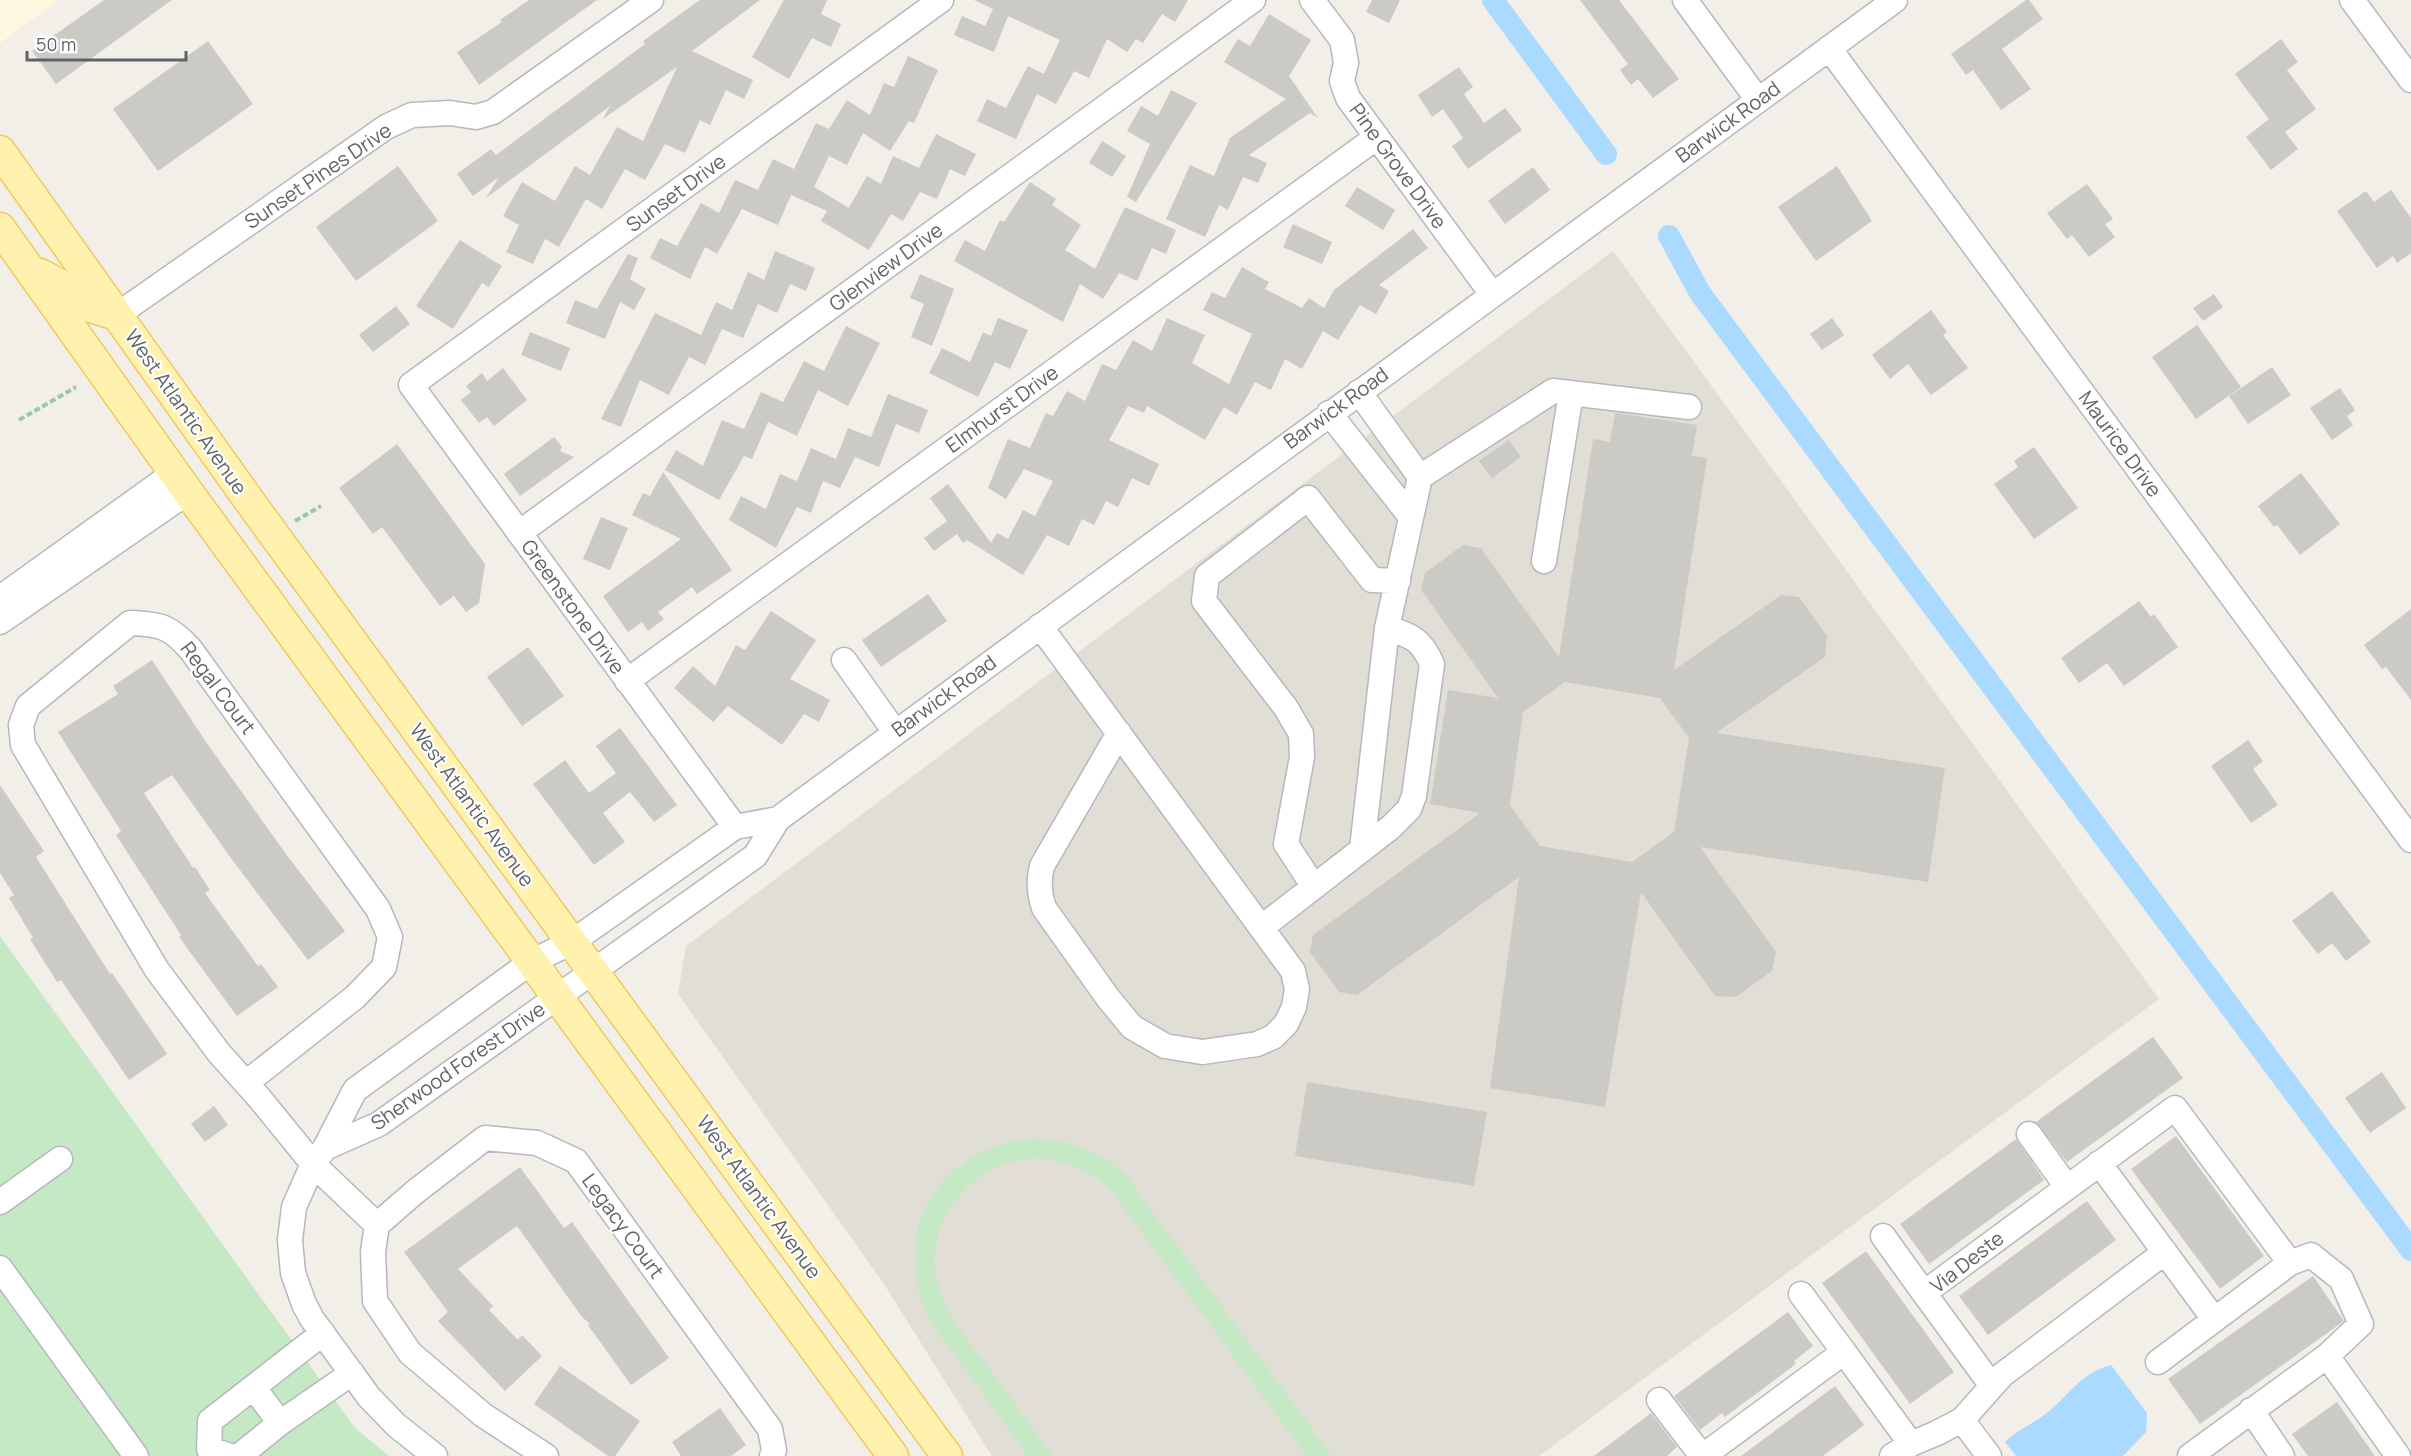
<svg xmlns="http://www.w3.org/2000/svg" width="2411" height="1456" font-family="Manrope,sans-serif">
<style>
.commercial{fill:#fef7e0}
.education{fill:#e1ded6}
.green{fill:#c5e8c5}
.water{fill:#aadaff}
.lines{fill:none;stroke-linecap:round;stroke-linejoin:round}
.canal{stroke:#aadaff;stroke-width:22}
.building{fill:#cccac5;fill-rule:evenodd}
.minor-casing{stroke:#b5b8bc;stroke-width:27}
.major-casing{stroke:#f2c960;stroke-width:33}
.path{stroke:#9cc7a9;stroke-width:4;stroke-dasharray:6 3;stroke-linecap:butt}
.minor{stroke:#fff;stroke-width:24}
.major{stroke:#fff2af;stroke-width:30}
.labels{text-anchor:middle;stroke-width:4.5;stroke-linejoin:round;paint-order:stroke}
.street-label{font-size:20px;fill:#5f6368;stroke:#fff}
</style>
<rect width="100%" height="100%" fill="#f1efe8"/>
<path class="commercial" d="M0,0H59L0,43Z"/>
<path class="education" d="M1613,251L2159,999L1539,1456H992L882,1281L678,994L686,946Z"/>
<path class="green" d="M0,936L355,1428L389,1456H0Z
M1036,1138C1071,1140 1097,1151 1124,1173L1332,1456H1307L1109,1188C1093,1174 1075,1164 1054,1160C986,1148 924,1211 936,1279C943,1313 968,1340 989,1368C1010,1397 1031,1427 1053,1456H1028L928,1318C889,1228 940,1146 1036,1138Z"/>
<path class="water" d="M2111,1365L2147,1413L2146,1432L2123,1456H2016L2005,1442C2016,1431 2028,1426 2040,1418C2067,1400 2077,1374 2111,1365Z"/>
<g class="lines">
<path class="canal" d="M1493,0L1606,154
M1669,236L1700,293L2411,1250"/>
</g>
<path class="building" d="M104,0H172L56,84L32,51Z
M529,0H597L479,85L457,52L502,22L500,20Z
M700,0H760L692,51L753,80L744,99L726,90L710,125L700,120L685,153L665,144L645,180L625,169L602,209L586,199L559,247L545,239L533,264L506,252L519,225L503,216L522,182L555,201L575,166L590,175L617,127L643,141L677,67L603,119L610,106L486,198L499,177L473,196L457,174L491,149L496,155L645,44L643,41Z
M784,0H827L821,14L841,24L831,47L812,38L789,79L752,57Z
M974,0H1188L1175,22L1162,14L1143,43L1136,39L1127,52L1107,39L1089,78L1074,71L1056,104L1037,94L1016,139L977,121L987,99L1006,108L1028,66L1044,74L1060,40L1008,16L994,52L954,35L962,16L985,26L993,9Z
M1372,0H1400L1389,23L1366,12Z
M1580,0H1619L1679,79L1653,98L1638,79L1631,85L1620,70L1628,64Z
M2026,0H2029L2043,19L2002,49L2031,89L2001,110L1973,70L1966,75L1951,54Z
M1269,14L1311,40L1289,76L1318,118L1310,113L1249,155L1267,163L1258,183L1243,177L1228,210L1219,205L1205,237L1166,219L1190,165L1214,176L1230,138L1286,99L1224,62L1238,39L1250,46Z
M2281,39L2298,62L2287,70L2316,109L2285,132L2298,149L2271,170L2246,137L2269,119L2235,74Z
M208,41L253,104L158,171L113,109Z
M908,56L938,70L914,123L909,121L890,151L863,133L847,165L829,156L814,187L849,208L867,176L881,184L893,156L919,168L936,134L976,154L965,176L950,169L937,199L920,192L903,221L891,214L869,250L821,221L827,211L791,195L778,225L742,209L717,254L705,247L690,279L650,258L660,238L677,246L701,203L719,213L735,180L758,190L773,159L794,169L816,123L829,129L847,100L870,115L884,83L894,87Z
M1459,67L1473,87L1464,94L1484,123L1505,108L1522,130L1468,169L1452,146L1463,138L1443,109L1432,117L1418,95Z
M1171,90L1197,103L1136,202L1127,197L1150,144L1127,131L1141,106L1158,116Z
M1102,141L1126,156L1112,177L1089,163Z
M398,166L438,221L356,281L316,227Z
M1837,166L1872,221L1816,261L1778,207Z
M1533,167L1550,190L1505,224L1488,201Z
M1030,182L1056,199L1052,205L1081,225L1065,250L1095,269L1125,207L1176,230L1166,254L1152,248L1137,281L1119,273L1103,299L1080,284L1063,322L954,261L965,240L985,251L1000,220L1004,222Z
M2087,184L2113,219L2105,224L2115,237L2089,257L2072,235L2067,239L2047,213Z
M1357,187L1395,210L1383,230L1345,206Z
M2391,190L2411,218V253L2397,263L2393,256L2377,268L2337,211L2366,191L2374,202Z
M1293,224L1332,242L1322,264L1283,247Z
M1413,229L1428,248L1379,285L1389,291L1376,314L1360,305L1338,340L1323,331L1302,369L1285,359L1271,390L1255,382L1237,415L1224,407L1205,440L1147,406L1144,413L1128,406L1109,440L1159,464L1149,486L1132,478L1118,507L1106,501L1094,525L1082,519L1069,546L1047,535L1023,575L967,540L963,543L957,534L934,551L924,538L947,521L930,498L948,484L991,543L997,533L1008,539L1023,510L1035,516L1053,481L1024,469L1006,499L988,488L1008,439L1030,448L1046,413L1053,416L1067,391L1085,401L1102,364L1116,370L1133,340L1152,351L1167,318L1205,335L1192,363L1229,384L1252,334L1203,310L1212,292L1225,298L1242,267L1269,282L1265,289L1302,308L1309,298L1324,308L1334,290Z
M460,240L502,266L489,287L482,283L453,329L416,306Z
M775,251L815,268L806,291L790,284L777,313L758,304L743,338L722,329L705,365L689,357L669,395L640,380L621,427L601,419L655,313L701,335L716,302L732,310L748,272L764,280Z
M628,254L638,258L630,279L646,289L634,310L620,302L605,339L566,323L575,300L597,309Z
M920,274L954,289L932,346L911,337L924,304L910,298Z
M2214,294L2223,307L2203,321L2193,308Z
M396,306L410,324L373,352L359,335Z
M1931,310L1947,332L1943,335L1968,368L1931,395L1908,364L1890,379L1872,355Z
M998,318L1028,330L1010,369L995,362L978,397L929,373L942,348L970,362L983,332L991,336Z
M1832,318L1844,335L1822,350L1810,334Z
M2197,325L2241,387L2196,419L2152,357Z
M846,326L880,343L848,406L818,390L797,436L768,422L752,459L744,456L719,500L665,470L676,450L703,466L722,420L744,429L761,392L783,402L804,361L824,371Z
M530,332L570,348L561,371L521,355Z
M2272,367L2291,395L2248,424L2229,396Z
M503,368L527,400L494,426L487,417L479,423L461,400L471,392L466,386L482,373L487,381Z
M2340,388L2355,410L2347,416L2353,425L2332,440L2310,408Z
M888,394L928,410L919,433L896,424L879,467L855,457L840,488L823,481L811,513L797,507L776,548L729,520L741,496L766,509L780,474L797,481L811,448L836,459L848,428L871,437Z
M1615,413L1697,425L1692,456L1707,458L1674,670L1781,595L1799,597L1827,636L1825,657L1716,733L1945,768L1928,882L1700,847L1776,952L1772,971L1736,997L1715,996L1641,892L1605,1107L1490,1088L1519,877L1357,995L1339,992L1310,952L1313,935L1480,813L1430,804L1448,690L1498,698L1421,590L1425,573L1463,545L1481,548L1559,657L1593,439L1610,442ZM1565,682L1660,698L1689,738L1674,832L1632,862L1540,846L1510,805L1523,712Z
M554,437L562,447L560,451L574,457L520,496L504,474Z
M1509,440L1521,457L1492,478L1479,461Z
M397,444L485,564L479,603L466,612L454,596L440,606L382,527L373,534L339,488Z
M2034,447L2078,508L2034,539L1994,484L2018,467L2014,461Z
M663,472L732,570L697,594L692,587L658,612L664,619L648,631L642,622L628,632L603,596L681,539L632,515L643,493L650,496Z
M2301,473L2340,524L2300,555L2277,525L2274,527L2258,506Z
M601,517L628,528L610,570L583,559Z
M928,594L947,621L881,667L862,640Z
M2139,601L2151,617L2154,614L2178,647L2124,686L2107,663L2079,683L2061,658Z
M2411,609V700L2386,667L2382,669L2364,645Z
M771,611L816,640L790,679L830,700L819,722L804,714L782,745L728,706L713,722L674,688L693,666L715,686L736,645L745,650Z
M528,647L564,696L522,726L487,677Z
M152,660L206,742L286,854L345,931L308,960L233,861L172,775L144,793L193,868L195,867L210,890L205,893L258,966L261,964L278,987L237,1016L179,937L181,935L116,835L121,831L58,732L118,694L113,686Z
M620,728L677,805L654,822L630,792L603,813L625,842L594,865L533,784L565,760L589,793L616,773L596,746Z
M2248,740L2263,761L2253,769L2278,805L2251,823L2211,766Z
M0,785L44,851L36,857L110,974L112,973L167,1054L129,1080L61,980L57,982L30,939L33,938L9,898L14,895L0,873Z
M2332,891L2371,942L2346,961L2332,943L2318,954L2292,921Z
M2153,1037L2183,1078L2067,1162L2036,1122Z
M2382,1072L2406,1108L2370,1133L2345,1098Z
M1307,1082L1487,1112L1474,1186L1295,1156Z
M214,1106L228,1125L205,1142L191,1124Z
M2176,1136L2264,1256L2220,1289L2131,1169Z
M2016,1139L2044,1180L1929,1264L1900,1224Z
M520,1167L564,1228L572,1222L669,1358L631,1385L593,1332L588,1326L590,1324L582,1317L517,1226L458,1269L493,1306L489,1310L518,1340L522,1335L542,1356L505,1391L438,1321L448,1312L404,1252Z
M2087,1201L2116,1240L1988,1335L1959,1296Z
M1866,1251L1954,1372L1910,1404L1822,1283Z
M2313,1276L2344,1321L2200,1424L2168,1379Z
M1788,1312L1813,1346L1794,1361L1796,1363L1792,1367L1733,1411L1725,1417L1722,1413L1700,1430L1674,1396Z
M560,1366L640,1421L615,1456H608L534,1404Z
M1835,1386L1864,1425L1823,1456H1741Z
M2337,1402L2375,1456H2308L2292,1434Z
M720,1408L746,1445L731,1456H681L672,1442Z
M1651,1413L1677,1447L1667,1456H1594Z"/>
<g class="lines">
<defs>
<path id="minor" d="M1312,0L1342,40L1346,63L1342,81L1348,98L1492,294
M1685,0L1758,100
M2352,0L2411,80
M1829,48L2411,840
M117,315L386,127L412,115L450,113L476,117L493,112L651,0
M1359,392L1420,477
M1329,413L1411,517
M519,533L1253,0
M1544,561L1571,393
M0,598L174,473
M0,622L188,492
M1040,626L1293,971L1297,989L1294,1007L1286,1024L1273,1037L1257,1044L1202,1052L1165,1046L1132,1027L1108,998L1044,908C1039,893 1038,881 1042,866L1119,733
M844,660L895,732
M627,681L1377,137
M735,827L411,385L941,0
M1362,849L1387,628L1420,477L1553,391L1689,407
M1314,887L1286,844L1302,757L1301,734L1286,708L1204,601L1207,576L1308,498L1372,580L1398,581
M1261,928L1391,827L1409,809L1414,796L1432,664C1421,639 1412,636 1387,628
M246,1083L355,997L384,967L390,937L378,909L191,650C170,626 160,624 130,623L28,706L21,725L23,745L157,970L219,1053L261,1100L313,1164L377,1225
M2029,1134L2067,1187
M325,1148L379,1124L755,856L778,819L1895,0
M2099,1163L2214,1319
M0,1202L60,1159
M1883,1236L1924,1293
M0,1268L136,1456
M1801,1294L1844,1352
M2327,1356L2398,1456
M2158,1362L2290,1263
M1992,1386L1924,1293L2175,1108L2290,1263L2311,1255L2341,1279L2361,1324L2327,1356L2190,1456
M254,1388L280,1423
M1659,1400L1702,1456
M2251,1410L2282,1456
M1962,1420L1989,1456
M230,1456L209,1449L210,1421L323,1333
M239,1456L280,1423L352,1373
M435,1456L396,1425L369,1397L312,1319L304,1304L293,1273L290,1240L294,1207L313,1164L325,1148L355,1090L531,962L572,942L735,827L778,819
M546,1456L483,1415L410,1353L375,1301L373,1252L377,1225L415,1192L485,1138L537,1143L576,1161L770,1429L774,1450L772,1456
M1703,1456L1844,1352L1911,1444
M1892,1456L1911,1444L1937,1433L1962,1420L2002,1375L2165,1252"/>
<path id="major" d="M0,151L253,506L947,1456
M0,228L188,492L893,1456
M40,274L61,285L84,305L117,315"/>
</defs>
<use href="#minor" class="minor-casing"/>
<use href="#major" class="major-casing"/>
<path class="path" d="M19,420L76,387
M295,521L321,506"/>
<use href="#minor" class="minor"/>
<use href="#major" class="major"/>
</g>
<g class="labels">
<g class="street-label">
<text transform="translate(1728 122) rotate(-36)" y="7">Barwick Road</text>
<text transform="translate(1398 166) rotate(54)" y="7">Pine Grove Drive</text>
<text transform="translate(318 176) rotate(-34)" y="7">Sunset Pines Drive</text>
<text transform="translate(676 193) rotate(-36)" y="7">Sunset Drive</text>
<text transform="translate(886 267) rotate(-36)" y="7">Glenview Drive</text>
<text transform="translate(1336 408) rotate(-36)" y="7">Barwick Road</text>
<text transform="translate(1002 409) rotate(-36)" y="7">Elmhurst Drive</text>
<text transform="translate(186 412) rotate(55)" y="7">West Atlantic Avenue</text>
<text transform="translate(2120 444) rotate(54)" y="7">Maurice Drive</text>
<text transform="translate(573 607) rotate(54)" y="7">Greenstone Drive</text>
<text transform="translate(218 688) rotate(53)" y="7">Regal Court</text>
<text transform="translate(944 696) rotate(-36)" y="7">Barwick Road</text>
<text transform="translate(472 805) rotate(54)" y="7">West Atlantic Avenue</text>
<text transform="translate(458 1066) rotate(-35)" y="7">Sherwood Forest Drive</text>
<text transform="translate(759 1197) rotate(54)" y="7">West Atlantic Avenue</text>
<text transform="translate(623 1226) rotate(54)" y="7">Legacy Court</text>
<text transform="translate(1967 1262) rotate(-38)" y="7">Via Deste</text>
</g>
</g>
<path d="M27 51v9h159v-9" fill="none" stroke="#5f6368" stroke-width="3"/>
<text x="36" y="51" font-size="18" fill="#5f6368" stroke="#ffffff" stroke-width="4.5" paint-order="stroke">50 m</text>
</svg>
